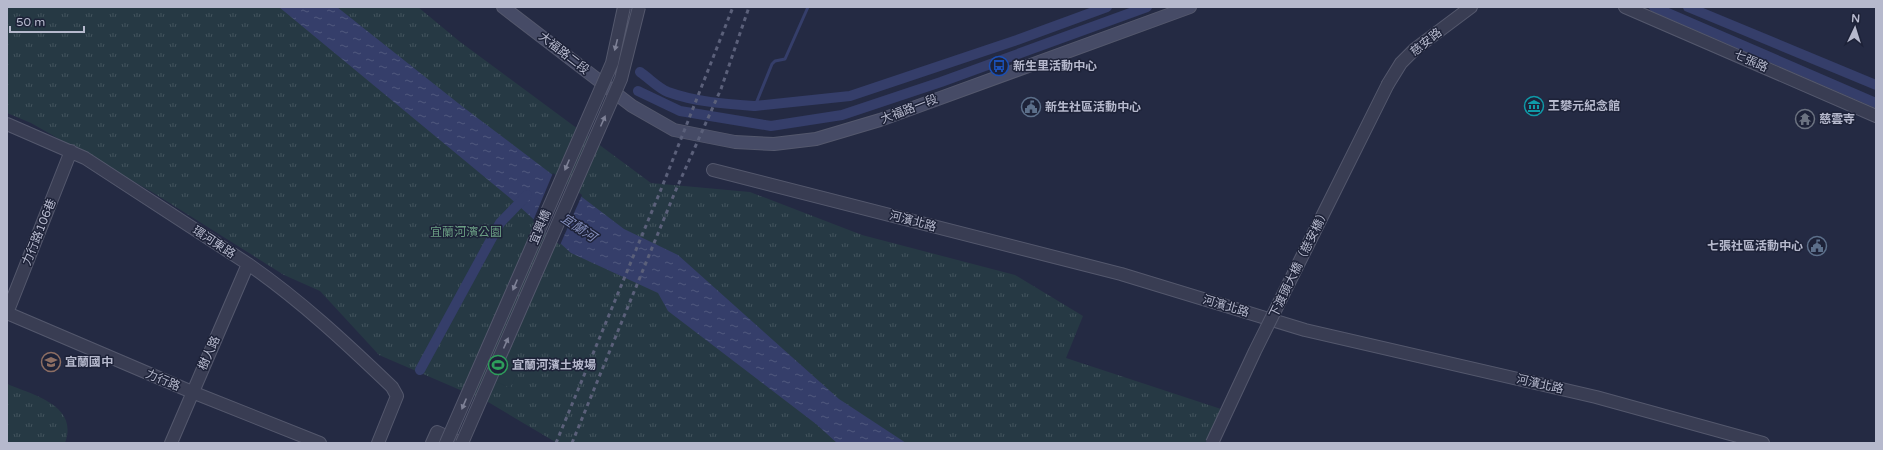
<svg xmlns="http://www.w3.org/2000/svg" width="1883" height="450" font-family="'Varela Round','Noto Sans TC',sans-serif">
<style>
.grass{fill:url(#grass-tufts)}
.pitch{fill:#263944}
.water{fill:url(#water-ripples)}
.pier{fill:#242a43}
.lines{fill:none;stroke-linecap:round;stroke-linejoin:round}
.stream{stroke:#353e6a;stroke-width:3}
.canal{stroke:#353e6a;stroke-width:10}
.minor-casing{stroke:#54586d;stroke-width:14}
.tertiary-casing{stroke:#54586d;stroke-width:14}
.secondary-casing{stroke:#54586d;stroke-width:14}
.minor{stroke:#393d53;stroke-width:12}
.tertiary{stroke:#393d53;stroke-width:12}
.secondary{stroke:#464b66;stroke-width:12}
.rail{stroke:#5b607a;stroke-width:3;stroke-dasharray:4 4;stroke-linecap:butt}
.tertiary-bridge-casing{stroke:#54586d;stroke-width:14;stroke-linecap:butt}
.tertiary-bridge{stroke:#393d53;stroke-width:12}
.oneway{fill:#7e8196}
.labels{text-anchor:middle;stroke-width:3;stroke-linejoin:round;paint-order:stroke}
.street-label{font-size:12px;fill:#b6b9cd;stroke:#1d2238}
.poi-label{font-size:12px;font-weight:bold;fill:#b6b9cd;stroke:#1d2238;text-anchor:start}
.park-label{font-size:12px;fill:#6b9f84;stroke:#1d2238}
.water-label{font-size:13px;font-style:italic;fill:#838dba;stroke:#1d2238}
</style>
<defs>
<pattern id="grass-tufts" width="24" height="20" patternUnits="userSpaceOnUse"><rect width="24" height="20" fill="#263944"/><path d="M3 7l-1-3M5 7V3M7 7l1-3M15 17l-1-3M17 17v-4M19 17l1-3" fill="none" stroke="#43545e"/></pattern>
<pattern id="water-ripples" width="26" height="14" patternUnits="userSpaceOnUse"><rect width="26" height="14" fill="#353e6a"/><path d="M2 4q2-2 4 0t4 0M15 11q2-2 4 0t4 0" fill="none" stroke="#50587e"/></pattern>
</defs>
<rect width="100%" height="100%" fill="#242a43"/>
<path class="grass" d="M7,7H418L459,41L651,183L750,192L862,235L1015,275L1083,316L1066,358L1221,409L1206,443H557L488,402L379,355L320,291L284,275L152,192L31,123L7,113Z
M7,384C33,395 79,405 65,443H7Z"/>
<path class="pitch" d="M486,343L524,360L510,388L473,370Z"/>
<path class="water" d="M279,7H337L463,107L624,229L678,255L839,399L906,443H837L816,424L668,311L658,293L571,253L510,198Z"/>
<path class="pier" d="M553,173L582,195L560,245L533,221Z"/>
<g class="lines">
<path class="stream" d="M755,106L772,64L775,61L785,59L808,7"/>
<path class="canal" d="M1654,7L1876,103
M1688,7L1876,85
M640,72C649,78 658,88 668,92C695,102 726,104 755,106L850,96L1017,40L1107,7
M638,91L680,111L771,126L842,115L941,82L1147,7
M420,370L500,223L527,195"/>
<defs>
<path id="minor" d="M7,124L85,158L248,264C300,300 346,343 392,387L397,396L378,443
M713,170L1121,274L1305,330L1596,397L1763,443
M7,313L192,392L320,443
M7,313L71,151
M171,443L248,264"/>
<path id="tertiary" d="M1625,7L1876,116
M1388,84L1401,63L1415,49L1471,7
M432,443L437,432L461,443"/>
<path id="secondary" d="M503,7L632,106L674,130L735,142L774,144L816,139L880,120L1190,7"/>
</defs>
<use href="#minor" class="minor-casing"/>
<use href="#tertiary" class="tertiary-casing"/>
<use href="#secondary" class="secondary-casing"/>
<use href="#minor" class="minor"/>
<use href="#tertiary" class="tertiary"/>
<use href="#secondary" class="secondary"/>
<path class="rail" d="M556,443L662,187L733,7
M572,443L675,192L721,89L749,7"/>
<defs>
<path id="tertiary-bridge" d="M446,443L612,63L624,7
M462,443L621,79L639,7
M1212,443L1255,351L1388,84"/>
</defs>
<use href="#tertiary-bridge" class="tertiary-bridge-casing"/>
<use href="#tertiary-bridge" class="tertiary-bridge"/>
</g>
<defs><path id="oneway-solid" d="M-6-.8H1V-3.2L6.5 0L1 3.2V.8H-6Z"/></defs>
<g class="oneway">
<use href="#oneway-solid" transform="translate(616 45) rotate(104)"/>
<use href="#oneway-solid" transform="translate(603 121) rotate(-66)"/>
<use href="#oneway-solid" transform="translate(567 165) rotate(113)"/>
<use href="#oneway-solid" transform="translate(515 285) rotate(113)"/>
<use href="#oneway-solid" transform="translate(506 343) rotate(-66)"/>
<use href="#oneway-solid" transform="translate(464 404) rotate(113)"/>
</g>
<defs>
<symbol id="bus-ring" viewBox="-11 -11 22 22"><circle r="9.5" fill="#1d2238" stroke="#1a4fb4" stroke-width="1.5"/><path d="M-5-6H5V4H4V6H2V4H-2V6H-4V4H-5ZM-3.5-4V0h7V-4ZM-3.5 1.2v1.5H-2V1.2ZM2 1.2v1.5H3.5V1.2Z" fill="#1a4fb4"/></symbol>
<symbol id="museum-ring" viewBox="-11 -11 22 22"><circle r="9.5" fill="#1d2238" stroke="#0f9aa8" stroke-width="1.5"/><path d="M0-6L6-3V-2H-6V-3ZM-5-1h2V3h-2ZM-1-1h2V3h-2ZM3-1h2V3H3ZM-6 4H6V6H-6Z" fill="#0f9aa8"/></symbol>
<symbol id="civic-ring" viewBox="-11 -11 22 22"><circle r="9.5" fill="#1d2238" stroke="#5c6f8a" stroke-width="1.5"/><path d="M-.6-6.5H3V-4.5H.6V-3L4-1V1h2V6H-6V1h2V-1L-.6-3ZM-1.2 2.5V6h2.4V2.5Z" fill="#5c6f8a"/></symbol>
<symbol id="temple-ring" viewBox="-11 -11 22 22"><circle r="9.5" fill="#1d2238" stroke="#6b7280" stroke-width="1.5"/><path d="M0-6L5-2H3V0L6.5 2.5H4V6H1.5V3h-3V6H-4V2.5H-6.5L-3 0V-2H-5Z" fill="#6b7280"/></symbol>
<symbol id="school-ring" viewBox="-11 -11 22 22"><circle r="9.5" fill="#1d2238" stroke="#8d6e63" stroke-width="1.5"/><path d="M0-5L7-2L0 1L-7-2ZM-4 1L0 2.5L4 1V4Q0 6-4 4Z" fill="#8d6e63"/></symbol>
<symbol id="stadium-ring" viewBox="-11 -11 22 22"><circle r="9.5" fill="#1d2238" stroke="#2e9e5b" stroke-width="1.5"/><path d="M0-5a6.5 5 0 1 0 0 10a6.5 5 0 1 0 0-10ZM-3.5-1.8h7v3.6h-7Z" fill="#2e9e5b"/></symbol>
</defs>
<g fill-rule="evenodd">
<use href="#bus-ring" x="988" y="55" width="22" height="22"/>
<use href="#museum-ring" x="1523" y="95" width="22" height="22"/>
<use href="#civic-ring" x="1020" y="96" width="22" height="22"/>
<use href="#temple-ring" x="1794" y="108" width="22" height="22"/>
<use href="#civic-ring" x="1806" y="235" width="22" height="22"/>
<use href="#school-ring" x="40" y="351" width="22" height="22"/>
<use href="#stadium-ring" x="487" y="354" width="22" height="22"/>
</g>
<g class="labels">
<g class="street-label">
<text transform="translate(1426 42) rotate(-39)" y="4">慈安路</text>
<text transform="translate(564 53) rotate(38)" y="4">大福路二段</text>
<text transform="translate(1751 61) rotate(24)" y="4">七張路</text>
<text transform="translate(909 109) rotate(-21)" y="4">大福路一段</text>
<text transform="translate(913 221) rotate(15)" y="4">河濱北路</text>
<text transform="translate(540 227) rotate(-67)" y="4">宜興橋</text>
<text transform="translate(39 232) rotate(-68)" y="4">力行路106巷</text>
<text transform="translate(214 242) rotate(33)" y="4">環河東路</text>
<text transform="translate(1299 263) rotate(-64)" y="4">下渡頭大橋（慈安橋）</text>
<text transform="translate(1226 306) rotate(17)" y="4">河濱北路</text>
<text transform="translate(209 353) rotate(-66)" y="4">樹人路</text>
<text transform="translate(163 380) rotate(23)" y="4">力行路</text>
<text transform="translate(1540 384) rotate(13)" y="4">河濱北路</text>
</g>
<g class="poi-label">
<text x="1013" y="70">新生里活動中心</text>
<text x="1548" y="110">王攀元紀念館</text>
<text x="1045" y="111">新生社區活動中心</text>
<text x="1819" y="123">慈雲寺</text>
<text x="1803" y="250" text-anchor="end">七張社區活動中心</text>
<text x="65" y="366">宜蘭國中</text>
<text x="512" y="369">宜蘭河濱土坡場</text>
</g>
<g class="park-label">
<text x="466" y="236">宜蘭河濱公園</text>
</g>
<g class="water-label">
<text transform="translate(579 227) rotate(34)" y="5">宜蘭河</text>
</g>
</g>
<rect width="1883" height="450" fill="none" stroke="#b6b9cd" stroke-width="16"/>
<g transform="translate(1855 28) rotate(4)" stroke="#1d2238" stroke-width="3" paint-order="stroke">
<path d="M0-3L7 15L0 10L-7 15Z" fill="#b6b9cd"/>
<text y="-6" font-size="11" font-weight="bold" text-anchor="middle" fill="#b6b9cd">N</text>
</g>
<path d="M10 26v6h74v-6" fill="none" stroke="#b6b9cd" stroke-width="2"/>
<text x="16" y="26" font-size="12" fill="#b6b9cd" stroke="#1d2238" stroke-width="3" paint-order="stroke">50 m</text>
</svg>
